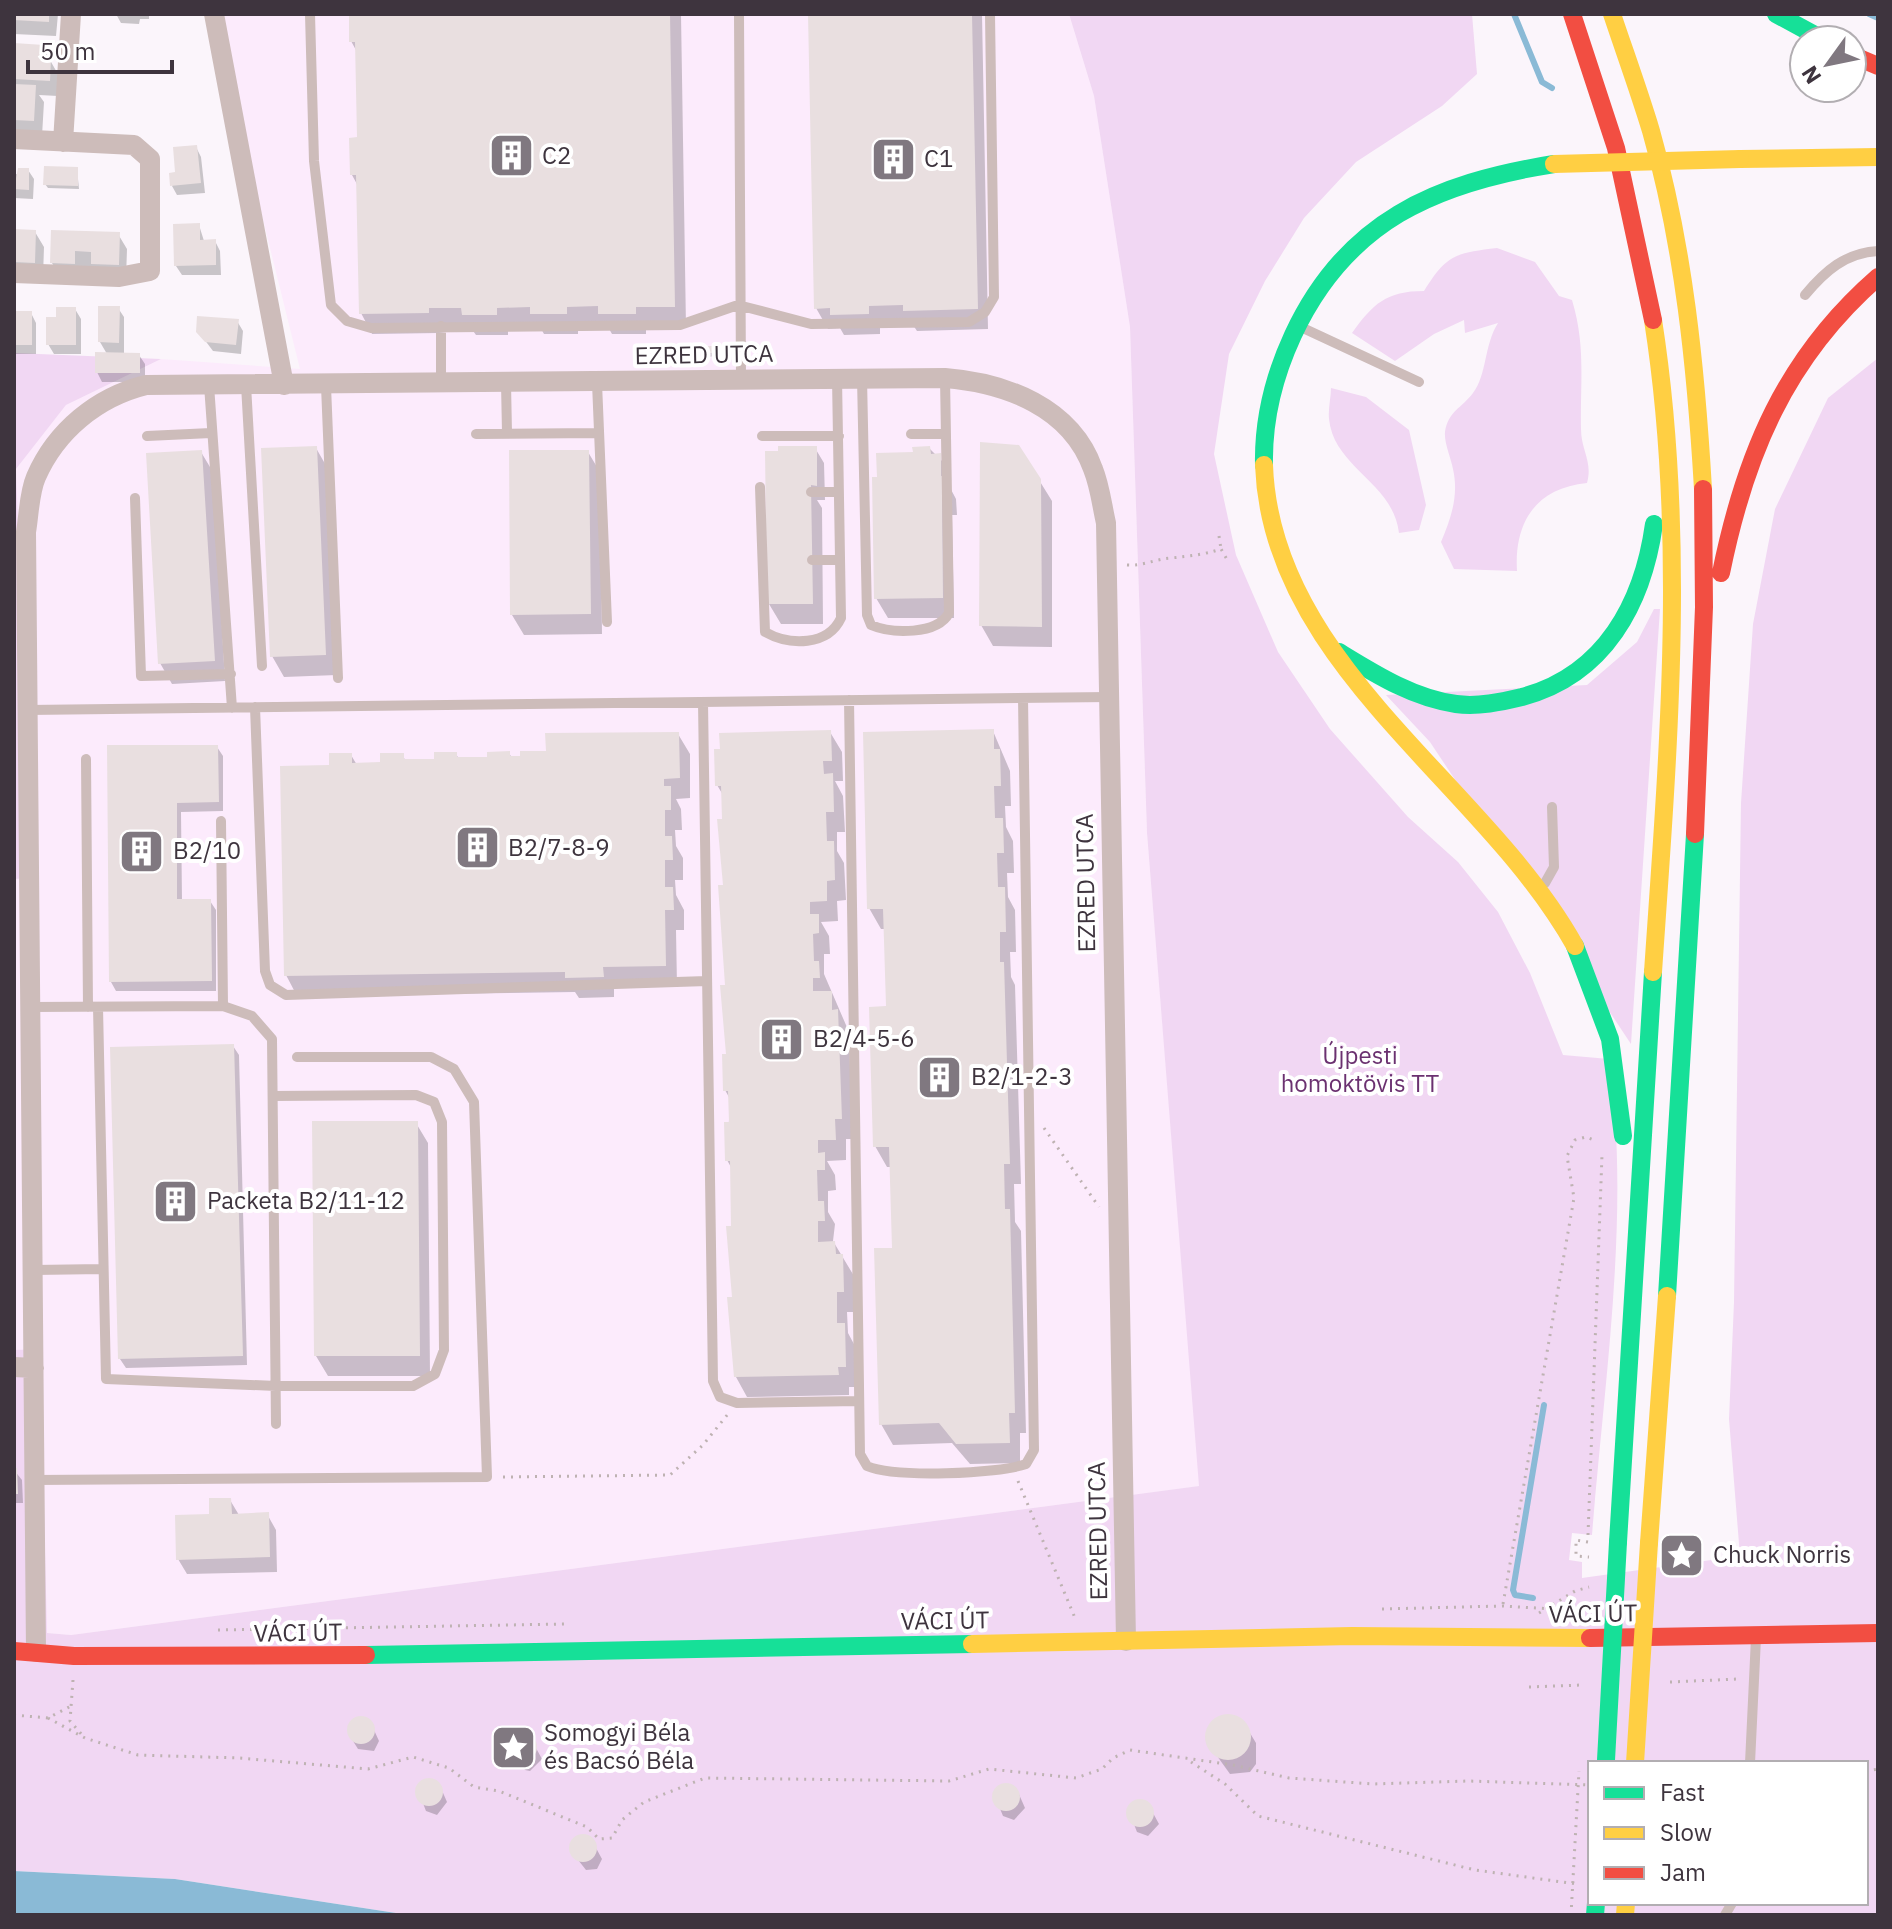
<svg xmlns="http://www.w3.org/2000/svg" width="1892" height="1929" font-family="'IBM Plex Sans',sans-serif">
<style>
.built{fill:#fcebfc}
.green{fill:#f1d7f3;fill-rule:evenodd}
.water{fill:#8abad6}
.shadow{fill:#0003}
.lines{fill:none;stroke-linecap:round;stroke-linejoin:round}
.stream{stroke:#8abad6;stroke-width:6}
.building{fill:#e9dfe0}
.path{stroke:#beb2b2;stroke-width:3;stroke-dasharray:2 6;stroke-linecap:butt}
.lane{stroke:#cdbcba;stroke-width:10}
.street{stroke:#cdbcba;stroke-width:20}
.fast{stroke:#16e098;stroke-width:18}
.slow{stroke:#ffcf43;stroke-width:18}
.jam{stroke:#f24e42;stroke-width:18}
.path-bridge{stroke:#beb2b2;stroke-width:3;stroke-dasharray:2 6;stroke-linecap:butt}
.fast-bridge{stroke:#16e098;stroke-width:18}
.slow-bridge{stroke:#ffcf43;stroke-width:18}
.labels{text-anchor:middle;stroke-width:8;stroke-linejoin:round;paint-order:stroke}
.poi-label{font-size:24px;fill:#3e343e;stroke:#fff;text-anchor:start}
.street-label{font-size:24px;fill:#3e343e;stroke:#fff}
.park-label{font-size:24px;fill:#6b3170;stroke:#fff}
</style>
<rect width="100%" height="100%" fill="#fbf5fb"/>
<path class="built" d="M212,14H1069L1094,96L1130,327L1147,834L1200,1486L71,1635L46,1633L40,1349L14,1350V879L31,878L16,469L66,405L161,359L300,369Z"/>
<path class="green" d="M1069,14H1472L1477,74L1442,106L1356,162L1304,218L1265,281L1229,354L1214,454L1236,555L1278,652L1330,729L1408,817L1458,862L1498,912L1530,973L1563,1055L1609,1059C1631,1212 1604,1381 1592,1535L1572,1533L1569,1560L1582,1562V1578L1740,1556L1729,1419L1734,1302L1741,803L1753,624L1775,509L1828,398L1878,358V1915H409L175,1879L14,1871V1350L40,1349L47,1633L71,1635L1199,1486L1147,833L1130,327L1094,96ZM1590,1763H1866V1903H1590Z
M1497,248L1535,262L1559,296L1572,300C1586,346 1580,382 1581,429C1581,450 1593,462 1587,483C1536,488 1514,522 1517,571L1454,569L1441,542C1451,518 1459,496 1453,469C1451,458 1444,443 1445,432C1448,411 1462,408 1473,393C1487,375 1484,345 1498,323L1465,333L1464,320L1434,334L1395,361L1352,333C1373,304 1386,291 1424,291C1447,254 1456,253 1497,248Z
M14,353L161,359L66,405L16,469L31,878L14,879Z
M1331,388L1366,397L1409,430L1426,505L1419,530L1399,533C1393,482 1334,468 1329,419C1328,409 1331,397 1331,388Z
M1654,609H1660L1631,1044L1430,742L1386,695L1587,685L1637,642Z"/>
<path class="water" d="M14,1871L175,1879L409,1915H14Z"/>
<path class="shadow" d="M14,14H58L56,36L14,34Z
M116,14H149V19H140L139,24L121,23Z
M351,14H681L686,327H646V334H612L608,327H578V334H544L540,327L508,328V335H476L471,328L439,333L372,334L361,313L358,186L352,175L359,139L357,52L351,41Z
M810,14H982L988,329L917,331L913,325L880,326V334L844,335L840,328L828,329L816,308Z
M14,45L42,46L59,76L58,96L39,95L44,102L42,136L14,134Z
M196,147L201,157L205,193L177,195L172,186Z
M77,169L79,189L48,188L45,184Z
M28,170L34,179L33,199L14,198V175Z
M199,225L204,241H215L220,251L221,275H182L176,266Z
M14,231L35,232L44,247L43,277L14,276Z
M53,232L118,234L127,249L126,279H101L94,266H83L61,278L52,263Z
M118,308L124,317V354L139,355L145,364V382H102L97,372L107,354L100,342Z
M75,309L81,319V354H54L48,344L58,319Z
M14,313H31L36,323V354H14Z
M237,321L243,331L241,354L213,351L198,331Z
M713,348L716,356L707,357L704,352Z
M316,448L328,469L337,675L284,677L272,656Z
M815,448L824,463L825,500H817L822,508L823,624H781L769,604Z
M929,448L946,465V480L956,499L957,515H952L954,618H888L876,598L915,454Z
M201,452L213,472L225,681L172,684L160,663Z
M588,452L600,472L602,634L524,635L512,615Z
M1039,480L1052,501V647L993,646L981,625Z
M993,731L1010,771L1011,806H1005L1006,827L1013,841L1014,873H1007L1008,897L1015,910L1016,952H1010L1011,977L1015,985L1021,1184H1014L1015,1222L1021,1231L1026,1433H1020V1463L970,1464L952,1443L893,1445L881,1424L894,1250L892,1167H887L875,1146L888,1008L886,929H881L869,908Z
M830,732L842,752L843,781H835L843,796L845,832H837V851L844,863L846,900L837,901L838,921L821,922L829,936L830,954H824V974L849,1032L852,1139H846V1160L827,1161L835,1175L836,1190L828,1191V1212L835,1224L833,1241L854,1276L855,1312H847L848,1333L855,1346L857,1387H849V1395L747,1397L736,1377L732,1169L727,1160L730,1099L725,1090L728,1056L724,821L723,795L717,785Z
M678,734L690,754V798L676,799L681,809L682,830H675L676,846L683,858V880H675L676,895L684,910V930H676L677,986L614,987V997L579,998L575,992L297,996L286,975L331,767L351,755L357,765L383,764L402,755L406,761H436L456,754L459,759H489L509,753L512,758Z
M109,747H217L223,756V811L181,812L182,901H210L216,910V991H116L111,982Z
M233,1046L239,1055L247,1365L126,1368L120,1359Z
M416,1123L428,1143L430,1376H328L316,1356Z
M14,1470L22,1480L23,1503H14Z
M230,1500L239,1515L267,1514L276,1530L277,1572L187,1574L178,1559L211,1516Z
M1230,1716L1247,1728L1256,1743V1764L1250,1772L1230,1774L1207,1742V1732L1220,1717Z
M356,1718L368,1720L374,1730L379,1741L374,1751L358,1749L348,1733Z
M525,1735L530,1737L542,1759L530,1771L525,1770L511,1750L514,1739Z
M430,1779L440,1786L447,1802L437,1815L426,1811L417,1788Z
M1008,1784L1018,1792L1025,1808L1014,1820L1003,1816L994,1794Z
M1142,1800L1147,1802L1159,1824L1148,1836L1137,1832L1128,1809Z
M579,1836L590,1837L602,1859L597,1869L586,1870L571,1851Z"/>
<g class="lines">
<path class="stream" d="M1514,14L1542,82L1552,88
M1869,14L1878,18
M1533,1598L1515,1595L1513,1590L1544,1405"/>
</g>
<path class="building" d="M14,14H49V22L14,20Z
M349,14H670L675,307H636V314H598V306L567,307V314H530V307L497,308V315H462L461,308H429V313L359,314L356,175H350L349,138L357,137L355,42H349Z
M808,14H972L978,309L903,311V305L869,306V314L830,315V308L814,309Z
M14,43L44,45L43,58L51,59L50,81L14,79Z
M14,84L36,85L34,121L14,120Z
M197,145L201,183L170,186L169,173L175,172L173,147Z
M44,166L78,167V186L43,185Z
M18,168H29V190L14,189Z
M200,223V240L216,239V265L174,266L173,224Z
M14,229L36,230L35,263L14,262Z
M51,230L120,232L119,265L91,264V252L75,251V264L50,263Z
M98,306H120L119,343L98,342Z
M56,307H76V345H46V317H56Z
M14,311H32V345H14Z
M197,316L239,319L236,345L205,342L196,332Z
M702,346H714V353H702Z
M95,352L140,353V373H95Z
M980,442L1019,445L1041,479L1042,627L979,626Z
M317,446L326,655L270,657L261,448Z
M778,446H817V486L811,485L813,604H767L765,451H778Z
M930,446L931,454L941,453V476H946V495H942L943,598L874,599L872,477H877L876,453L913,452L912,447Z
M202,450L215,661L158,664L146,453Z
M509,450H589L591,614L510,615Z
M994,729V749H1000L1001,786H994L995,818H1003L1004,853H997L998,887H1005L1006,932H1000V962H1004L1010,1164H1004L1005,1209H1010L1015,1413H1009L1010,1443L956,1444L939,1423L879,1425L874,1248H892L889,1147H873L869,1007L886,1006L883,909H867L863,732Z
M831,730L832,761H823L824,774L833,773L834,812H826L827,841H834L835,880L827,881V901L810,902V914H819V933L813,934L814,961H819L820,978H813V991H832V1010L838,1009L842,1119H835L836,1140H818V1153L825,1152V1170H817L818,1201H824L825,1221H818V1242L835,1241L836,1254H843L844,1292H837V1323H845L846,1367H838L839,1375L734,1377L727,1297H732L726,1226H731L730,1161H725L724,1122H729L728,1091H723L722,1054H726L720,985H725L718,885H723L717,819H722L721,786H715L714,749H720L719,733Z
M679,732L680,778L664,779V786H671V810H665V836H672L673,860H665V887H673L674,910H665L666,966L603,967L604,977L565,978V972L284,976L280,766L329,765V753H352V763L380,762V753H404V759H434V752H457V757H487V752L510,751V756H520V751H546L545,733Z
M107,745H218L219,802L177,803V899H211L212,981L109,982Z
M234,1044L243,1356L118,1359L110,1047Z
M312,1121H418L420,1356H314Z
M14,1468H17L18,1494H14Z
M209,1498H231L232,1514L269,1512L270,1557L176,1560L175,1515L209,1514Z
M1205 1737a23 23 0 1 1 46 0a23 23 0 1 1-46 0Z
M347 1730a14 14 0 1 1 28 0a14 14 0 1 1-28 0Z
M509 1747a14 14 0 1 1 28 0a14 14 0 1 1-28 0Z
M415 1792a14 14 0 1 1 28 0a14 14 0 1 1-28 0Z
M992 1797a14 14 0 1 1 28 0a14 14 0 1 1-28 0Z
M1126 1813a14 14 0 1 1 28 0a14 14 0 1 1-28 0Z
M569 1848a14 14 0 1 1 28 0a14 14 0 1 1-28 0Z"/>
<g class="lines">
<path class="path" d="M1219,536L1221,549
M1127,565C1144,566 1155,559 1171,558C1189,556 1203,555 1221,549L1229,563
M1044,1128L1099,1207
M503,1477L670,1475L703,1445L728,1414
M1018,1481L1075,1618
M1588,1535L1602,1155
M1588,1542L1576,1540V1556L1589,1557
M1677,1563L1692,1564L1693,1547H1679
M1503,1604L1574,1198L1567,1156L1575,1140L1586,1137L1596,1141
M1382,1609L1503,1606L1586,1611
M1539,1613L1575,1591L1589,1587
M218,1630L566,1624
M73,1680L70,1721L83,1736
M1670,1682L1738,1679
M1529,1687L1582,1685
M14,1715L48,1718L71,1706
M48,1718L85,1738L138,1755L239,1758L368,1769L413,1757L449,1768L474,1787L499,1791L587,1827L599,1839L612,1838L622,1820L644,1802L705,1778L949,1781L989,1769L1076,1778L1102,1769L1113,1758L1130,1750L1233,1765L1289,1778L1373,1784L1469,1781L1590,1785
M1191,1762L1225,1784L1258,1816L1475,1870L1577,1884
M1866,1771L1878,1769"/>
<path class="lane" d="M310,14L314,161L331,305L347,321L371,328L680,325L738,305L811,324L969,322L985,312L994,297L990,14
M739,14L741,380
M1805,295C1825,271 1845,253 1878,251
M441,326V383
M1305,329L1419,382
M862,378L867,615L871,625C892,634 937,635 949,613L945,378
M506,383L507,433
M597,383L607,622
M209,385L232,708
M246,385L262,666
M326,386L338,678
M476,434L598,433
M911,434H946
M147,436L211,433
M762,436H839
M760,487L765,632C790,646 828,646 841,618L837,378
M811,492H839
M135,498L141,676L231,674
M812,560H840
M849,700L860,1454L867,1466C894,1478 998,1474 1026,1464L1034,1450L1023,698
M703,702L713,1381L720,1397L737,1403L859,1401
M255,707L265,971L270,985L286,995L707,981
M28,710L1109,697
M86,759L88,1007
M221,821L223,1006
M1545,883L1554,867L1552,807
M31,1007L223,1006L252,1016L272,1039L276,1424
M98,1007L106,1379L276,1386H413L435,1374L444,1350L442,1122L434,1102L416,1095L273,1096
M34,1270L103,1269
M34,1480L487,1477L474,1102L454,1069L431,1057H297
M1750,1763L1756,1638
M1725,1915L1732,1903"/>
<path class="street" d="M214,14L284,385
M14,139L134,145L150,159V271L119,277L14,273
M63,142L71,14
M14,1367L34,1368
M36,1652L26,532C29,515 29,493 36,477C56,431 97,397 146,385L945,378C1006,383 1071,407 1093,469C1100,486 1102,506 1106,523L1126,1641"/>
<path class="fast" d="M1776,14L1824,40
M1264,465C1263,419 1274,376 1293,335C1346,221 1435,183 1554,164
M1339,652C1375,674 1413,698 1456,704C1478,707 1501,702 1522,697C1605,675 1643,603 1654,524
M1575,946L1610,1039L1623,1136
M1667,1296L1695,834
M1618,1542L1653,972
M366,1655L972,1644
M1595,1915L1596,1903"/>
<path class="slow" d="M1612,14C1625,53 1639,91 1651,131C1684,247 1696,369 1703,489
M1740,159L1878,157
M1653,320C1687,537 1668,754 1653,972
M1264,465C1271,666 1486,785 1575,946
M1649,1543L1667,1296
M972,1644L1352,1636L1590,1638
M1625,1915L1626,1903"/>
<path class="jam" d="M1572,14L1616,148L1653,320
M1852,55L1878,66
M1721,573C1745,455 1785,358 1878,277
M1695,834L1704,607L1703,489
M1590,1638L1878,1633
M14,1651L74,1656L366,1655"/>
<path class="path-bridge" d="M1571,1915L1579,1771"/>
<path class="fast-bridge" d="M1606,1760L1618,1542"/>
<path class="slow-bridge" d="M1554,164L1740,159
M1635,1763L1649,1543"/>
</g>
<defs>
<symbol id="building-square" viewBox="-11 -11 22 22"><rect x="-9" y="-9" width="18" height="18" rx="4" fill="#807880" stroke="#fff"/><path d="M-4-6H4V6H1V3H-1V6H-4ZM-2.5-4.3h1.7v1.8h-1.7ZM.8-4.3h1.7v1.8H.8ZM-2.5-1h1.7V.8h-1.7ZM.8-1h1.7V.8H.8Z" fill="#fff"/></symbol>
<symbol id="sight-square" viewBox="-11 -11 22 22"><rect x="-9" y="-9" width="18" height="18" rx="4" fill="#807880" stroke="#fff"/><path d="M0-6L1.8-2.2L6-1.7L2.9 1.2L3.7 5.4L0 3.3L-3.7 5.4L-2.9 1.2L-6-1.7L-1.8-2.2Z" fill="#fff"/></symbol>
</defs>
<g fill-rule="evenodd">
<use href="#building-square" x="486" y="130" width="51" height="51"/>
<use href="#building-square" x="868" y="134" width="51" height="51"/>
<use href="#building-square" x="452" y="822" width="51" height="51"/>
<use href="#building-square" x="116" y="826" width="51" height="51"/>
<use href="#building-square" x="756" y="1014" width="51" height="51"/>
<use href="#building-square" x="914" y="1052" width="51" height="51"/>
<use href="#building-square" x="150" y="1176" width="51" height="51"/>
<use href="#sight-square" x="1656" y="1530" width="51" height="51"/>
<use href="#sight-square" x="488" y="1722" width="51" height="51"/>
</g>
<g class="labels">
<g class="poi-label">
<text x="542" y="164">C2</text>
<text x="924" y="167">C1</text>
<text x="508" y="856">B2/7-8-9</text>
<text x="173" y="859">B2/10</text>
<text x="813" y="1047">B2/4-5-6</text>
<text x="971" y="1085">B2/1-2-3</text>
<text x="207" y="1209">Packeta B2/11-12</text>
<text x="1713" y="1563">Chuck Norris</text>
<text x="544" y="1741">Somogyi Béla<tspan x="544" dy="28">és Bacsó Béla</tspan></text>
</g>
<g class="street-label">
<text transform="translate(704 355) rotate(-1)" y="8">EZRED UTCA</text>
<text transform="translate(1086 883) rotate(-91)" y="8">EZRED UTCA</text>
<text transform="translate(1098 1531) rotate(-91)" y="8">EZRED UTCA</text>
<text transform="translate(1593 1614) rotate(-1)" y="8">VÁCI ÚT</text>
<text transform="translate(945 1621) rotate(-1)" y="8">VÁCI ÚT</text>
<text transform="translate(298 1633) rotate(-1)" y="8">VÁCI ÚT</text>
</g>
<g class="park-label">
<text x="1360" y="1064">Újpesti<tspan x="1360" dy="28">homoktövis TT</tspan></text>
</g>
</g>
<rect width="1892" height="1929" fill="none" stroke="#3e343e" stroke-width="32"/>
<rect x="1588" y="1761" width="280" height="144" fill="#ffffff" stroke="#b2aeb2" stroke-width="2"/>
<rect x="1604" y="1787" width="40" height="12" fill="#16e098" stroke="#b2aeb2" stroke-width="2"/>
<text x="1660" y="1801" font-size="24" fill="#3e343e">Fast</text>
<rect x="1604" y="1827" width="40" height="12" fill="#ffcf43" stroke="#b2aeb2" stroke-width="2"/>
<text x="1660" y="1841" font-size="24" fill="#3e343e">Slow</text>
<rect x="1604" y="1867" width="40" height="12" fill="#f24e42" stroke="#b2aeb2" stroke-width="2"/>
<text x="1660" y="1881" font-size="24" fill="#3e343e">Jam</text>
<g transform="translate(1828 64) rotate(237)"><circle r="38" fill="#ffffff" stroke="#b2aeb2" stroke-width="2"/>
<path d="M0-6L14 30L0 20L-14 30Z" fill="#807880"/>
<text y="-12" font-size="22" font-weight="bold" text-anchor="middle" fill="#3e343e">N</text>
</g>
<path d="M28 60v12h144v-12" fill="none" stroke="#3e343e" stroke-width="4"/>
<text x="40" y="60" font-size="24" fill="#3e343e" stroke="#ffffff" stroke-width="6" paint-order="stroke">50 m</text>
</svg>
